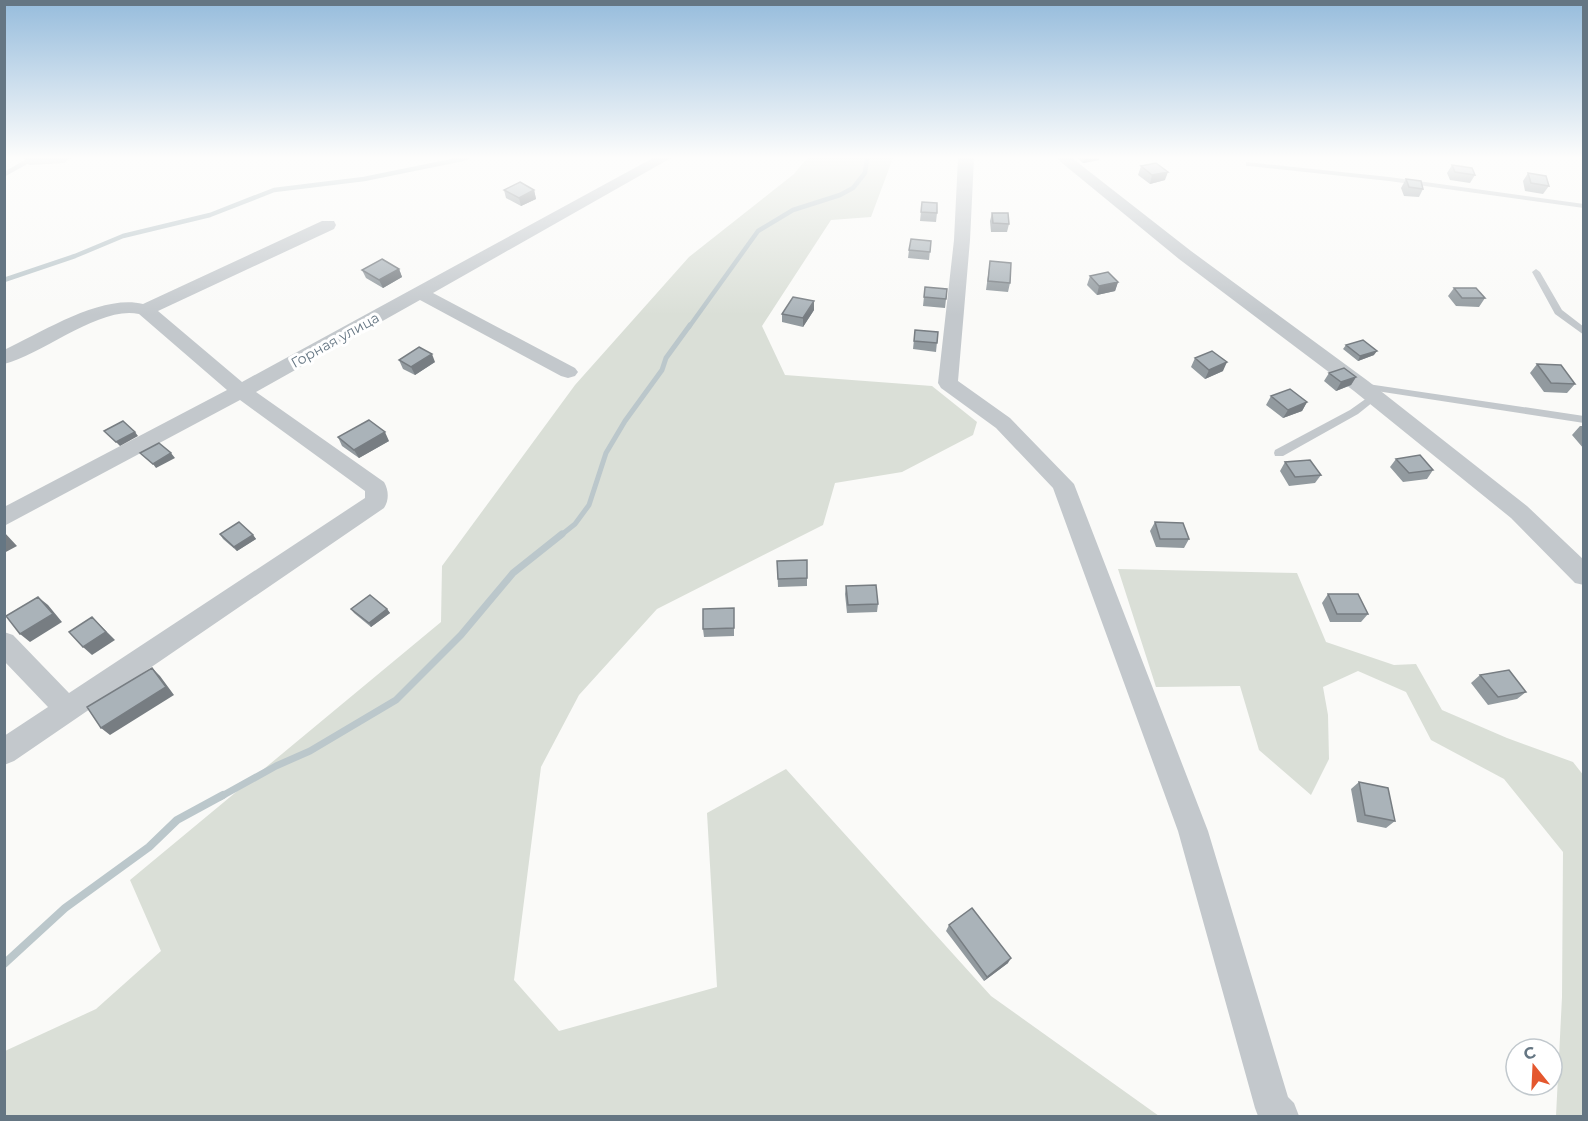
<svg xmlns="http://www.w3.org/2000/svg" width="1588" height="1121" font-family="Montserrat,sans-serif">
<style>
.green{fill:#dadfd7}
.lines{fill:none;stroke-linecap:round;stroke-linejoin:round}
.stream-far3{stroke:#bbc7cb;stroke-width:4.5}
.stream-far2{stroke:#bbc7cb;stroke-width:5}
.stream-far1{stroke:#bbc7cb;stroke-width:7}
.stream{stroke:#bbc7cb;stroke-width:8}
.service{fill:#c3c8cc;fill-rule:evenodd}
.minor{fill:#c3c8cc;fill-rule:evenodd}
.wall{fill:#929a9f}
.shaded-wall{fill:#777d82}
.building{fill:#aab3b9;stroke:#777d82;stroke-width:1.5}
.labels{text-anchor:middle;stroke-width:6;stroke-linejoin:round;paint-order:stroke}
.far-street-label{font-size:14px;fill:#657683;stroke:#fff}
</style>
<rect width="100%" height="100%" fill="#fafaf8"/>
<path class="green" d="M807,158H893L871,217L831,220L762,326L785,375L932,386L977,422L973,435L902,472L835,483L823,525L657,609L579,695L541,767L514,980L559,1031L717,987L707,813L786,769L991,996L1159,1116H5V1051L96,1009L161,951L130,880L441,622L442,566L575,385L689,257L794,174Z
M1118,569L1297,573L1326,642L1394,665L1416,664L1442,710L1507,738L1573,762L1584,776L1583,1116H1556L1562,997L1563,852L1504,779L1431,740L1406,692L1358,671L1323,687L1328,715L1329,759L1311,795L1259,750L1240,686L1156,687Z"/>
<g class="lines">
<path class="stream-far3" d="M4,280L75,256L123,236L210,215L274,190L364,179L467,158
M689,327L758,231L793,210L840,195L853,188L865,173L867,158"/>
<path class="stream-far2" d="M560,536L575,524L589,505L606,453L625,421L662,370L666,358L690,325"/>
<path class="stream-far1" d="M220,797L276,766L310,751L396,700L461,635L513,573L562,534"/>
<path class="stream" d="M4,964L65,908L149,847L177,820L223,795"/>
<path class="service" d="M28,158H38L4,177V172Z
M1246,162L1389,177L1584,204V208L1389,181L1249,166H1246Z
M1536,269L1540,272L1562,310L1584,327V335L1555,314L1532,272Z
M1361,383L1584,416V423L1357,388L1356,386Z
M1374,393L1379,396L1378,398L1358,414L1283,456H1275L1274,453L1275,450L1350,410Z"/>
<path class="minor" d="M24,158H71L64,163L30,165L25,163Z
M653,158H671L433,293L575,368L578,372L575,376L568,378L561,376L420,300L256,392L384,482C389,491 389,500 384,508L14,761L4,765V736L48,707L4,661V632L13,635L69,693L365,498V491L240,400L4,526V507L227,390L139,314C101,305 43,354 4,364V350C43,332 101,294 143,304L322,221H334L336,225L334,229L158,311L242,382Z
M958,158H974L970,240L958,381L1010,418L1074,484L1208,831L1288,1097L1294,1103L1299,1116H1258L1255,1108L1178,831L1053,488L996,428L941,388L938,383L954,240Z
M1056,158H1072L1191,251L1368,381L1527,506L1584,560V585L1575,583L1511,518L1354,391L1179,259Z"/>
</g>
<path class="wall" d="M1077,158H1099V160L1083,163Z
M1452,165L1475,175L1470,183L1450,180L1447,173Z
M1141,166L1165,180L1150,184L1138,175Z
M1528,173L1549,186L1543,194L1525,191L1523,181Z
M1406,179L1423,189L1419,197L1404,196L1401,188Z
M504,190H534L536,199L521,206L506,198Z
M922,202L937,213L936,222L920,221Z
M992,213L1009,224L1007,232H991L990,221Z
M931,241L929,260L908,258L909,250Z
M990,261L1010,283L1008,292L986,290Z
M399,269L402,277L383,288L366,278L362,270Z
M1090,276L1118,282L1115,291L1097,295L1087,285Z
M925,287L946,299L945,308L923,306Z
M1454,288L1485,298L1479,307L1456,306L1448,296Z
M814,310L803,327L782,322V314Z
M915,330L938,332L936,352L913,349Z
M1346,345L1374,355L1358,361L1343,349Z
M1195,358L1223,371L1205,379L1191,367Z
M399,360L435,362L415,375L403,369Z
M1537,364L1575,384L1567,393L1544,392L1530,373Z
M1329,373L1356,377L1351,385L1336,391L1324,381Z
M1271,396L1307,402L1302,411L1283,418L1266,405Z
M1580,426H1584V449L1572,435Z
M338,437L389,441L359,458L342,446Z
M1396,459L1433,470L1427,479L1403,482L1390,467Z
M1285,462L1321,475L1315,483L1289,486L1280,471Z
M1155,522L1189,539L1184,548L1156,547L1150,531Z
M220,534L253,535L256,539L237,551L223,539Z
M777,561L807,578V586L778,587Z
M846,586L878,604L877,612L847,613L845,594Z
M1328,594L1368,614L1361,622H1330L1322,603Z
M734,608V636L704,637L703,629Z
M351,609H387L390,613L371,627L354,613Z
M1480,675L1526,692L1517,699L1488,705L1471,683Z
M1359,782L1395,821L1386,828L1357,822L1351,789Z
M949,925L1008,963L984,981L946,931Z"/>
<path class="shaded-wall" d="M1085,158H1099V160L1083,163Z
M1168,172L1165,180L1150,184L1152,175Z
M534,190L536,199L521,206L519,198Z
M399,269L402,277L383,288L379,280Z
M1118,282L1115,291L1097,295L1099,286Z
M814,301V310L803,327V318Z
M1377,351L1374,355L1358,361L1360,356Z
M432,354L435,362L415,375L411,367Z
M1227,362L1223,371L1205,379L1209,370Z
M1356,377L1351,385L1336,391L1341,382Z
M1307,402L1302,411L1283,418L1288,410Z
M135,432L138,436L120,446L116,442Z
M385,432L389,441L359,458L354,450Z
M171,453L175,458L156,468L153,464Z
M4,532L17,546L4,553Z
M253,535L256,539L237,551L234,547Z
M38,597L48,605L62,622L30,642L20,634Z
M387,609L390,613L371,627L369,623Z
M92,617L115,640L92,655L83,647Z
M152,668L160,676L174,695L110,735L101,728Z
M1011,958L1008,963L984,981L987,977Z"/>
<path class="building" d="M1156,163L1168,172L1152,175L1141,166Z
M1452,165L1472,168L1475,175L1455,172Z
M1528,173L1546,176L1549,186L1531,183Z
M1406,179L1421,181L1423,189L1409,187Z
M520,182L534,190L519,198L504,190Z
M922,202L937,203V213L921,212Z
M992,213H1008L1009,224L993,223Z
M911,239L931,241L930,252L909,250Z
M382,259L399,269L379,280L362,270Z
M990,261L1011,263L1010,283L988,281Z
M1108,272L1118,282L1099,286L1090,276Z
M925,287L947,289L946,299L924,297Z
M1454,288H1476L1485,298H1462Z
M793,297L814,301L803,318L782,314Z
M915,330L938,332L937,343L914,341Z
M1363,340L1377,351L1360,356L1346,345Z
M419,347L432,354L411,367L399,360Z
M1212,351L1227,362L1209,370L1195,358Z
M1537,364L1561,365L1575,384L1551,383Z
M1344,368L1356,377L1341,382L1329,373Z
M1290,389L1307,402L1288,410L1271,396Z
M369,420L385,432L354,450L338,437Z
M123,421L135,432L116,442L104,431Z
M159,443L171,453L153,464L140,453Z
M1420,455L1433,470L1409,473L1396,459Z
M1310,460L1321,475L1295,477L1285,462Z
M239,522L253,535L234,547L220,534Z
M1155,522L1183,523L1189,539H1160Z
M807,560V578L778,579L777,561Z
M876,585L878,604L848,605L846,586Z
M1328,594H1358L1368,614H1337Z
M370,595L387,609L369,623L351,609Z
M38,597L53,614L20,634L6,616Z
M734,608V628L703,629V609Z
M92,617L106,632L83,647L69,632Z
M152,668L166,687L101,728L87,707Z
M1509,670L1526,692L1498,697L1480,675Z
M1359,782L1388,788L1395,821L1365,815Z
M972,908L1011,958L987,977L949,925Z"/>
<linearGradient id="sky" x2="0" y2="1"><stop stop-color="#96bcdc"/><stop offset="0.5" stop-color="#fdfdfc"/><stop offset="1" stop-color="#fdfdfc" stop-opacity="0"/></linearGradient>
<rect width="1588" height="315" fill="url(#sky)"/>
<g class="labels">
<g class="far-street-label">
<text transform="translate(335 340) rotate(-29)" y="5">Горная улица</text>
</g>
</g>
<rect width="1588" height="1121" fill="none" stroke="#657683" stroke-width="12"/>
<g transform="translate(1534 1067) rotate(342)"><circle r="28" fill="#ffffff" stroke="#c1c8cd" stroke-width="1.5"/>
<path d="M0-4.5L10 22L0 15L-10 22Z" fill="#e4572e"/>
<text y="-9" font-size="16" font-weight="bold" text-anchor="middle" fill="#657683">С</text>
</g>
</svg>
